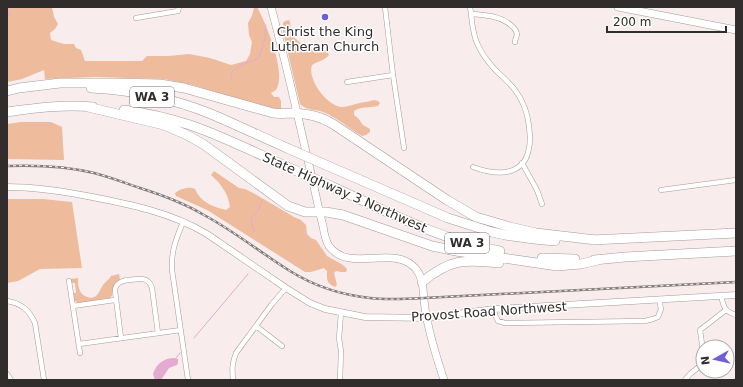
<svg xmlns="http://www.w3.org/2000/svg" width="743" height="387" font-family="'DejaVu Sans',sans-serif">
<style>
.green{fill:#eebb9d}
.water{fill:#e3abd0}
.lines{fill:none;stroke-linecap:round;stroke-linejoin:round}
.stream{stroke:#e3abd0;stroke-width:1}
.minor-casing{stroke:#a69a9a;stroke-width:5.5}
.tertiary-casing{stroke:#a69a9a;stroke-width:7}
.secondary-casing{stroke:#a69a9a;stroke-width:8}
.motorway-casing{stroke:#a69a9a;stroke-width:10}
.minor{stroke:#fff;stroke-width:4.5}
.tertiary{stroke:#fff;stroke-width:6}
.secondary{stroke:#fff;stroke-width:7}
.motorway{stroke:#fff;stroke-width:9}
.rail-casing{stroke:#857d7d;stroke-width:2.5}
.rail{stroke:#fff;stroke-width:1;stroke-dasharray:3;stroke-linecap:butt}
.motorway-bridge-casing{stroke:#a69a9a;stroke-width:10;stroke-linecap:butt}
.motorway-bridge{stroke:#fff;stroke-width:9}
.poi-dot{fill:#6f5ed8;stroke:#fff;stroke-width:1.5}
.labels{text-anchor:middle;stroke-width:3;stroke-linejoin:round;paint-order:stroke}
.shield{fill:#fff;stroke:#706c6c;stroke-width:1}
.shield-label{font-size:12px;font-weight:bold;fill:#322d2d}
.poi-label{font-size:13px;fill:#322d2d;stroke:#fff}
.street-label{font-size:13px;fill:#322d2d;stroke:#fff}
</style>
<rect width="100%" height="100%" fill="#f9ecec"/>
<path class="green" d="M7,7H52L54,17L58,24L55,29L50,33L51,40L64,44H74L76,48L81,50L85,61H142L147,56H168L189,54L210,58L231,65L246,61L250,54L252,42L249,35L248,23L252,16L254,7H257C266,23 287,73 276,90C275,91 272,92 271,93L274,97H279L281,101V109L277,110L265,109L228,96L193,85L164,79L94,77L45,79L44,70L22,79L7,82Z
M289,20C291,24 290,25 291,29C291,33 294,37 297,40C301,43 305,47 310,49C318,51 325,45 329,55C324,61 318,61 312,65C307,79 326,105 341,107C346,107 351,105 356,104C362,102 368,102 374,100L378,101L380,103L378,106C369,108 361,106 354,111V115L358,118L363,125L370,129V132L366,135L362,136C349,129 337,117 323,112C315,109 307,111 300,104L283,32V23L285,21Z
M21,122H51L62,127L64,160L7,159V124Z
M214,171L239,188L245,189L255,194L294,217L301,220L306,225L307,234L311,238L316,240L327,256L343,265L347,269L346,272H341L336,271L334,273L337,285L335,287C326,283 327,280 327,271L324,268L311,272H305L207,210L176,196L175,193C180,189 189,186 195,189C200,202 213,207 226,210L230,207C228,193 221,184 211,175Z
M7,199H43L72,202L82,268L40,269L18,281L7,283Z
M119,274L120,280C117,282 115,286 113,290C112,294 113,295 110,298L79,303L75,301L73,293H76L75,283H71V279L78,278C78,282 78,287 80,291C82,296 91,300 96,296C99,293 101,288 103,285C106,281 109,280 111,276Z"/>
<path class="water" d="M174,358L178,359V363L177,365L169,368L161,380H155L153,374C156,364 164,358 174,358Z"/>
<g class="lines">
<path class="stream" d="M7,17L10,15L7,7
M231,79C231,77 231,74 232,72C235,67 252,61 259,58L265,38V30L266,25
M254,231L251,223L252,217L258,211L262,201
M194,338L248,274
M176,358L180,353
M735,380L736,375"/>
<defs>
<path id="minor" d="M385,7L393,75L404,148
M470,7C472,18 472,32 477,43C480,49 483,56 488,61C495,72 507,79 515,90C526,105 529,119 530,138C530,146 528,158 522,164C509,177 489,173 473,167
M471,14C486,15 502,16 513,27C515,29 517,32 517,35C516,38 515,39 515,42
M136,18L178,11L179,7
M347,82L393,75
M522,163L537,190L542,204
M661,190L736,180
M183,222C176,239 171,251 172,270L188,380
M69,281L80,353
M721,296C724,307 724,311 736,315
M7,301C21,303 29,310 35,323L44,380
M73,306L115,300
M494,309L495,315L498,321L505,323L645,321L653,319L658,317L661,309L659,299
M256,326L282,346
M121,338L115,291C115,288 116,285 119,283C122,281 126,280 129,280C139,279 148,276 152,288L158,333
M79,344L181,330
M7,374L11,380
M233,380C232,369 232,363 236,353L272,304L286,288
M340,380L341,351L339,338L341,313
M685,380L690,374L700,366L702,362V344L700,330L726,310"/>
<path id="tertiary" d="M7,187C34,187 61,191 87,196C128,204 170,212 207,234L286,288L310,303L325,309L365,317L427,318L494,309L736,295"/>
<path id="secondary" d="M271,7C287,65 299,123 313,182C316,196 319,211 323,226C324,233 325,240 329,246C349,274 395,243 416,269C423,278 423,289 424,300C425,308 426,317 428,324C432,343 438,362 444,380
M618,7L736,30"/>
<path id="motorway" d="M91,88C132,90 174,99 211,114C237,125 262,137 287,148
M7,91L19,88L60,83H115L160,84L184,88L273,113C280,114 286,113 293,113C308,114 320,116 333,124L447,200L476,217L510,227L536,233L596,240
M88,107L164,125L187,135L203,144L288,206L305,212H326L343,215L432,246L456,251L557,266L581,264L598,260
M124,110C146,113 168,118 190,125C225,137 258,154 292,169
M7,112C35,108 65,104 93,107
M326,165L448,218L492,232L505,235L534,239L555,241
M331,186C386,211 440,240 500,251
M592,240L736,233
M542,258L575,259
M594,260L625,257L736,251
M422,282C450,259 465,259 499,263"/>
</defs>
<use href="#minor" class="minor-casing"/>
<use href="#tertiary" class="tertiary-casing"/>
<use href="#secondary" class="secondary-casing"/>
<use href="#motorway" class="motorway-casing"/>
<use href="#minor" class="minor"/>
<use href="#tertiary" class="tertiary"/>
<use href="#secondary" class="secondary"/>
<use href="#motorway" class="motorway"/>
<defs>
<path id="rail" d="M7,166C36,165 66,166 94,173C110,177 125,183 140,188C162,195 184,203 204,215C234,231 261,253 290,271C314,286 342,295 370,298C387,300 406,299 424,298L736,282"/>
</defs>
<use href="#rail" class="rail-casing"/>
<use href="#rail" class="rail"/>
<defs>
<path id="motorway-bridge" d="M287,148L326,165
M292,169L331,186"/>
</defs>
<use href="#motorway-bridge" class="motorway-bridge-casing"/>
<use href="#motorway-bridge" class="motorway-bridge"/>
</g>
<circle class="poi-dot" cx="325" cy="17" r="4"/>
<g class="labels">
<g class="shield">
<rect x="130" y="87" width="44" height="20" rx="3"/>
<rect x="445" y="233" width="44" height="20" rx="3"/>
</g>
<g class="shield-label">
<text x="152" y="101">WA 3</text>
<text x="467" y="247">WA 3</text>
</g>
<g class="poi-label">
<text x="325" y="36">Christ the King<tspan x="325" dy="15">Lutheran Church</tspan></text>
</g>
<g class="street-label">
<text transform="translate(345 192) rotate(24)" y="5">State Highway 3 Northwest</text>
<text transform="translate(489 311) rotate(-4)" y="5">Provost Road Northwest</text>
</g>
</g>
<rect width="743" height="387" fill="none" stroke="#322d2d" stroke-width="16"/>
<g transform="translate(715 359) rotate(262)"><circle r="19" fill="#ffffff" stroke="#adabab"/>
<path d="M0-3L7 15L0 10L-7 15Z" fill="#6f5ed8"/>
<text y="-6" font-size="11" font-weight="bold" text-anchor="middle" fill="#322d2d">N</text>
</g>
<path d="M607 26v6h119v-6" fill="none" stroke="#322d2d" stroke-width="2"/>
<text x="613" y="26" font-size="12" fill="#322d2d" stroke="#ffffff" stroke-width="3" paint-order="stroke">200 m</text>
</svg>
